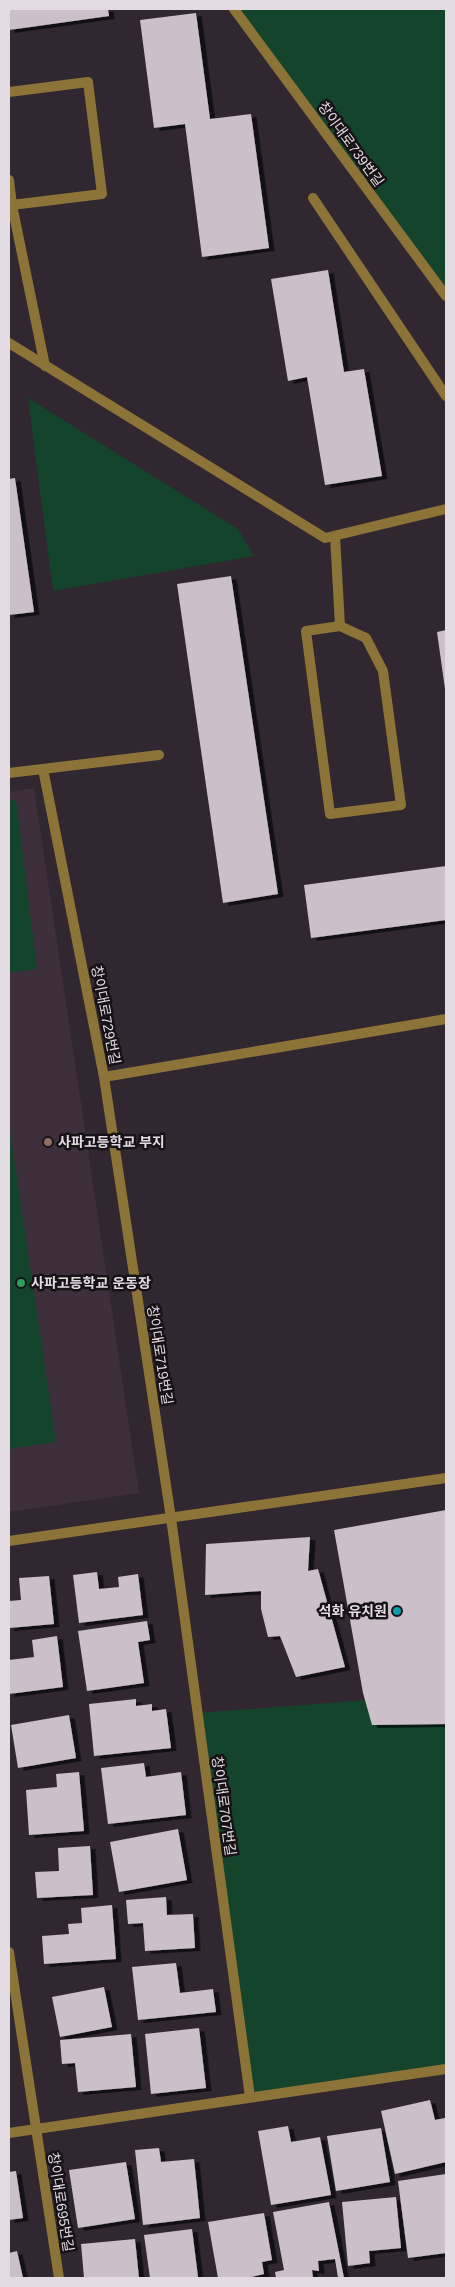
<svg xmlns="http://www.w3.org/2000/svg" width="455" height="2287" font-family="Helvetica,'Noto Sans KR',sans-serif">
<style>
.built{fill:#3d303c}
.green{fill:#14442c}
.building{fill:#cbbfca;filter:url(#shadow)}
.lines{fill:none;stroke-linecap:round;stroke-linejoin:round}
.street{stroke:#8c7337;stroke-width:10}
.education-dot{fill:#8d6e63;stroke:#161216;stroke-width:2}
.leisure-dot{fill:#2e9e5b;stroke:#161216;stroke-width:2}
.culture-dot{fill:#0f9aa8;stroke:#161216;stroke-width:2}
.labels{text-anchor:middle;stroke-width:5;stroke-linejoin:round;paint-order:stroke}
.street-label{font-size:14px;fill:#e2dbe1;stroke:#161216}
.poi-label{font-size:14px;font-weight:bold;fill:#e2dbe1;stroke:#161216;text-anchor:start}
</style>
<defs>
<filter id="shadow"><feDropShadow dx="5.5" dy="3" stdDeviation="0" flood-color="#0009"/></filter>
</defs>
<rect width="100%" height="100%" fill="#302730"/>
<path class="built" d="M34,788L139,1493L9,1512V792Z"/>
<path class="green" d="M234,9H446V296Z
M28,398L238,529L254,556L53,591Z
M9,800H16L37,969L9,973Z
M9,1124L56,1442L9,1449Z
M446,1694V2069L250,2097L197,1713Z"/>
<path class="building" d="M9,9H108L109,16L9,30Z
M196,13L210,119L251,114L269,248L202,257L185,124L154,128L140,20Z
M328,270L344,372L364,369L382,476L325,485L307,377L288,381L271,279Z
M15,478L34,612L9,615V479Z
M231,576L278,894L223,903L177,584Z
M446,630V689H445L437,632Z
M446,866V920L311,938L304,885Z
M446,1510V1724L372,1725L363,1693L334,1530Z
M310,1537L308,1571L318,1569L345,1667L296,1677L280,1636L268,1637L261,1609V1591L205,1595L206,1544Z
M97,1572L99,1589L119,1587L118,1577L138,1574L143,1615L79,1623L73,1575Z
M49,1576L54,1624L9,1628V1601L21,1600L19,1578Z
M147,1621L150,1640L138,1642L144,1683L87,1691L78,1631Z
M57,1636L63,1687L9,1694V1660L34,1657L32,1640Z
M136,1699V1706L152,1704V1711L166,1709L171,1748L94,1756L89,1704Z
M69,1715L76,1758L18,1768L11,1725Z
M144,1763L146,1777L181,1772L186,1815L108,1824L101,1768Z
M79,1772L84,1831L29,1835L26,1790L57,1787L56,1774Z
M178,1829L187,1880L119,1892L110,1842Z
M90,1846L93,1895L37,1898L35,1872L59,1871L58,1848Z
M166,1897L167,1915L193,1914L195,1948L145,1951L143,1923L128,1924L126,1900Z
M112,1905L116,1959L44,1964L42,1936L69,1934L68,1924L82,1923L81,1908Z
M176,1963L180,1993L213,1989L216,2012L138,2020L132,1967Z
M104,1987L112,2027L60,2037L52,1997Z
M199,2028L206,2088L151,2094L145,2034Z
M131,2034L136,2087L78,2092L75,2063L62,2064L60,2040Z
M430,2100L435,2120L445,2118L446,2162L395,2174L381,2111Z
M288,2126L291,2142L320,2137L331,2195L271,2205L258,2131Z
M381,2128L390,2182L336,2191L327,2136Z
M159,2148L161,2162L194,2159L200,2218L143,2225L135,2150Z
M126,2162L135,2219L78,2228L69,2170Z
M16,2171L23,2218L9,2220V2172Z
M446,2174V2253L408,2258L398,2181Z
M396,2197L401,2248L369,2251L370,2263L348,2266L342,2202Z
M329,2202L344,2278H338L335,2259L318,2261L319,2271L312,2270L313,2278H276L275,2272L284,2270L273,2212Z
M264,2213L272,2260L262,2262L264,2274L247,2278H218L208,2222Z
M192,2229L198,2277L150,2278L144,2235Z
M135,2239L139,2278H84L81,2244Z
M17,2251L23,2278H9V2253Z"/>
<g class="lines">
<path class="street" d="M234,9L446,296
M9,92L88,82L102,194L12,205
M9,180L12,205L45,366
M313,198L446,396
M9,343L325,538L446,509
M335,536L340,626
M340,626L366,638L383,671L401,805L330,814L306,631Z
M43,769L104,1077L171,1518L250,2097
M9,773L159,755
M104,1077L446,1019
M9,1541L446,1478
M9,1952L59,2278
M9,2133L446,2069"/>
</g>
<circle class="education-dot" cx="48" cy="1142" r="5"/>
<circle class="leisure-dot" cx="21" cy="1283" r="5"/>
<circle class="culture-dot" cx="397" cy="1611" r="5"/>
<g class="labels">
<g class="street-label">
<text transform="translate(351 144) rotate(54)" y="5">창이대로739번길</text>
<text transform="translate(106 1015) rotate(79)" y="5">창이대로729번길</text>
<text transform="translate(160 1355) rotate(81)" y="5">창이대로719번길</text>
<text transform="translate(224 1806) rotate(82)" y="5">창이대로707번길</text>
<text transform="translate(61 2202) rotate(81)" y="5">창이대로695번길</text>
</g>
<g class="poi-label">
<text x="58" y="1147">사파고등학교 부지</text>
<text x="31" y="1288">사파고등학교 운동장</text>
<text x="387" y="1616" text-anchor="end">석화 유치원</text>
</g>
</g>
<rect width="455" height="2287" fill="none" stroke="#e2dbe1" stroke-width="20"/>
</svg>
